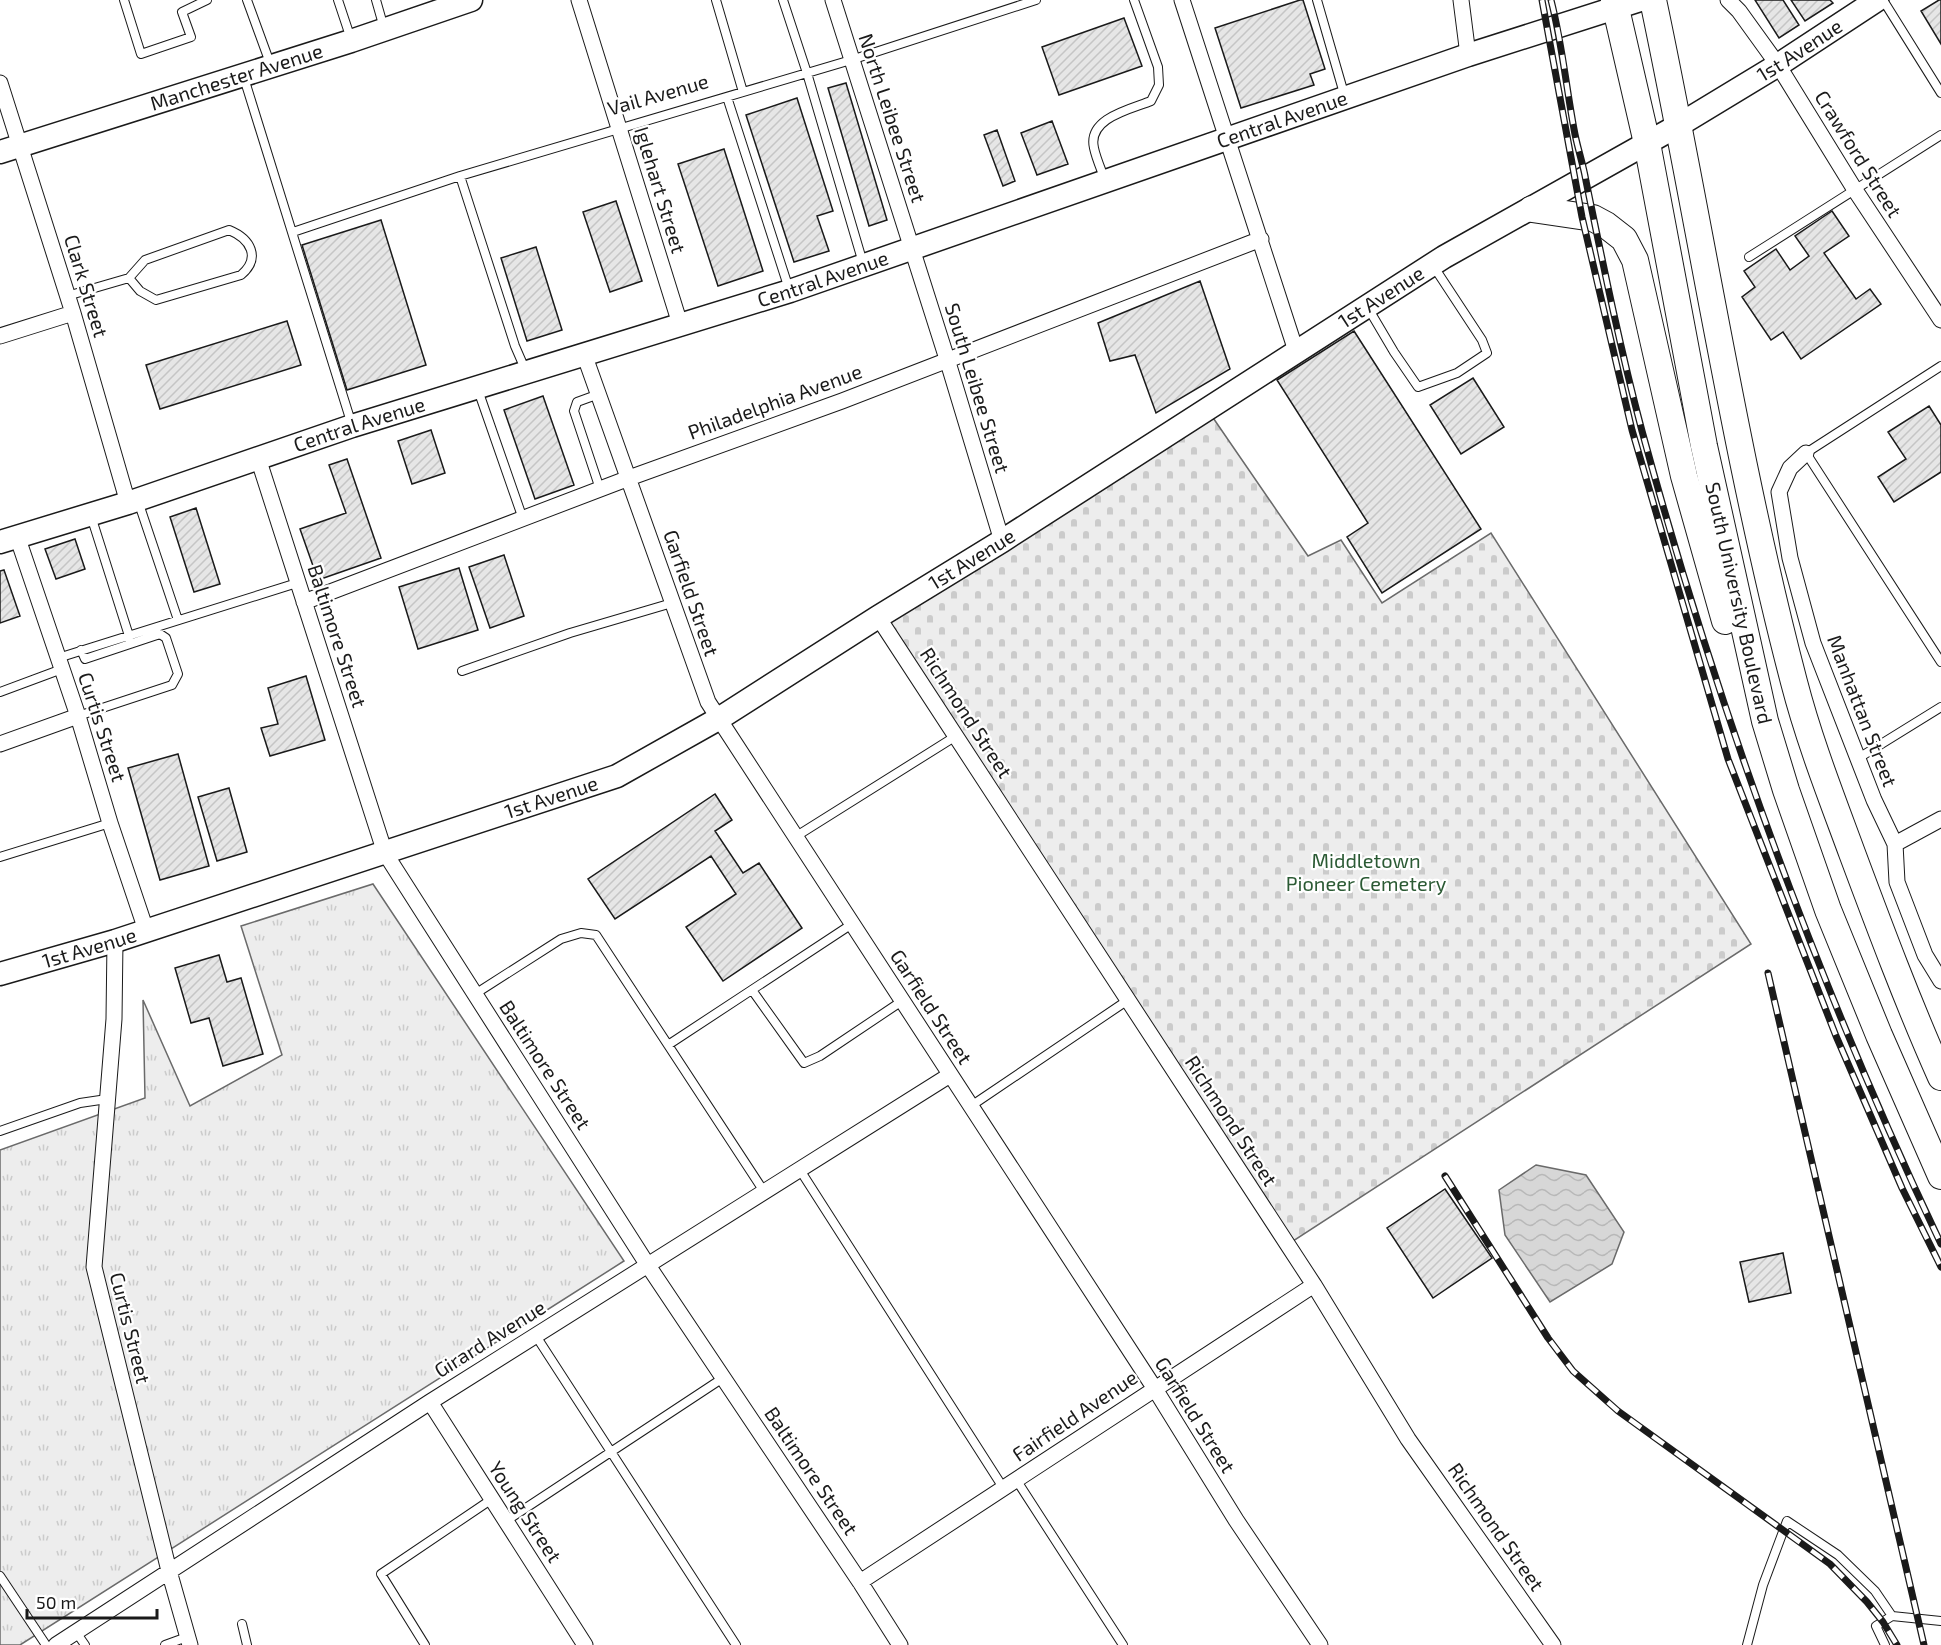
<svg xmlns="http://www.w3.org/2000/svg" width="1941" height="1645" font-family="'Exo 2',sans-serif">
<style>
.grass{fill:url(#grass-tufts);stroke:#6a6a6a;stroke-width:1.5}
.cemetery{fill:url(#cemetery-stones);stroke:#6a6a6a;stroke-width:1.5}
.water{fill:url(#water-waves);stroke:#6a6a6a;stroke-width:1.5}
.building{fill:url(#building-hatch);stroke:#1a1a1a;stroke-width:1.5}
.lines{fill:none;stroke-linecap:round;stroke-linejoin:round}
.lane-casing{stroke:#1a1a1a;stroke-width:10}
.street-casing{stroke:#1a1a1a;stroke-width:17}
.secondary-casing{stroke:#1a1a1a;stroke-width:25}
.primary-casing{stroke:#1a1a1a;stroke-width:28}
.lane{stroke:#fff;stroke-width:8}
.street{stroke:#fff;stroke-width:15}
.secondary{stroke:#fff;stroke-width:22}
.primary{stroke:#fff;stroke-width:26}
.rail-casing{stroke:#1a1a1a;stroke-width:7}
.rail{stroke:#fff;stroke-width:4.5;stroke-dasharray:14;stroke-linecap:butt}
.labels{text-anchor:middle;stroke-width:4.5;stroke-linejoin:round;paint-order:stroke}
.street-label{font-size:20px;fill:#1a1a1a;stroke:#fff}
.park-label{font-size:20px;fill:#2b5a34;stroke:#fff}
</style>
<defs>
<pattern id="grass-tufts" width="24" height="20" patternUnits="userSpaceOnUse" patternTransform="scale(1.5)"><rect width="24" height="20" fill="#ededed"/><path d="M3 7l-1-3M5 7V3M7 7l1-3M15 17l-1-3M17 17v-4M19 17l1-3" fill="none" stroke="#cbcbcb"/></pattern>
<pattern id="cemetery-stones" width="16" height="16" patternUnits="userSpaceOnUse" patternTransform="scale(1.5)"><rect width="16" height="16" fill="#ededed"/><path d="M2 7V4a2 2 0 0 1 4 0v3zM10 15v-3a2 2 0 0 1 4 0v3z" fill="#cbcbcb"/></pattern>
<pattern id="water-waves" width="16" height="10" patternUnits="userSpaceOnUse" patternTransform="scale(1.5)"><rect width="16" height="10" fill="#d7d7d7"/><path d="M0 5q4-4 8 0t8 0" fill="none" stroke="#b8b8b8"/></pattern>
<pattern id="building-hatch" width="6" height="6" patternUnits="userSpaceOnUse" patternTransform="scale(1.5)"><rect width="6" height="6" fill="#e6e6e6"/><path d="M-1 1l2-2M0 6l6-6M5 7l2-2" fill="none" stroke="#c5c5c5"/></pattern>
</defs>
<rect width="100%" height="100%" fill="#fff"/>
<path class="grass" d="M373,884L624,1261L20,1645H0V1150L145,1098L143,1000L190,1106L282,1055L241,926Z"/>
<path class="cemetery" d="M1207,409L1308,556L1341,540L1382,603L1491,533L1751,944L1287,1245L878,617Z"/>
<path class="water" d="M1536,1165L1586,1175L1624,1232L1612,1264L1550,1302L1505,1235L1499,1190Z"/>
<path class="building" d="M1300,0H1303L1325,69L1310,74L1314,85L1241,108L1215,28Z
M1755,0H1783L1799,25L1779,38Z
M1791,0H1830L1833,3L1805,21Z
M1939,0H1941V44L1921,11Z
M1124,18L1142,66L1059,95L1042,47Z
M846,83L887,220L869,226L828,88Z
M797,98L833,211L817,216L829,251L794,262L746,115Z
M1052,121L1068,164L1037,175L1021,133Z
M997,130L1015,181L1003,186L984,135Z
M724,149L763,271L718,286L678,164Z
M616,201L642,281L610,292L583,212Z
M1832,211L1849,236L1824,253L1856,299L1870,289L1881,304L1801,359L1783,332L1771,340L1742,297L1755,287L1744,271L1776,249L1790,270L1809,256L1795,236Z
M381,220L426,365L347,390L302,245Z
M536,247L562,330L527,341L501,258Z
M1200,281L1230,369L1156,413L1135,355L1110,361L1098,323Z
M287,321L301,365L160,409L146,365Z
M1354,331L1481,529L1382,593L1347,537L1368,523L1277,380Z
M1473,378L1504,427L1461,454L1430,405Z
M543,396L574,485L535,499L504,410Z
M1929,406L1941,425V472L1894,502L1878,477L1906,459L1888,432Z
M431,430L445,473L412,484L398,441Z
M347,459L381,558L318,580L300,529L346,513L329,465Z
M196,508L220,584L194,592L170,517Z
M75,539L85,569L56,579L45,549Z
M504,555L524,616L490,628L469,567Z
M459,568L478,630L418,649L399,587Z
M4,570L20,616L0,623V571Z
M306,676L325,740L270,756L261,728L278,724L268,688Z
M178,754L209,866L160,880L128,768Z
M229,788L247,852L217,861L198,797Z
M715,794L732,820L715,831L743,873L759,863L802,928L723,981L686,927L736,894L711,856L615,919L588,879Z
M219,955L227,982L241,978L263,1054L223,1066L209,1018L191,1023L175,968Z
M1445,1189L1492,1258L1433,1298L1387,1228Z
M1783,1253L1791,1293L1749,1302L1740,1262Z"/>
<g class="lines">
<defs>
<path id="lane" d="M124,0L141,54L191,37L182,12L207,0
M247,0L270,63
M338,0L351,39
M376,0L384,28
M716,0L743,92
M783,0L807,73L863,263
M1317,0L1345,97
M1883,0L1941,93
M244,78L352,425
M727,97L789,289
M460,176L515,346L525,369
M1105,180C1101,169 1096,158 1094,148C1087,118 1131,109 1151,101L1159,85L1158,67L1134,0
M293,232L460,176L851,60L1036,0
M1749,257L1941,135
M67,296L129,278L145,260L229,230C251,239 261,258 241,275L156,300L140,291L129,278
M1368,308L1394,352L1418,387L1457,373L1487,353L1482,340L1434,267
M1941,366L1806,453L1941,662
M478,390L523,519
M599,394L577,402L574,411L600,489
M138,501L178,620
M91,516L130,639
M58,658L297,583
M462,671L570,633L672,603
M0,692L62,669
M78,716L172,685L178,674L166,638L160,634L85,659L81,650
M1857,759L1941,707
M795,837L956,736
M0,857L110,823
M752,990L804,1063L820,1056L902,1001
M475,994L561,939L581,933L596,935L765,1193
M668,1045L852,924
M971,1106L1128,1000
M0,1131L80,1103L107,1099
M800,1170L1004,1489
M536,1336L736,1645
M1017,1481L1123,1645
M506,1521L723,1378
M0,1576L46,1645
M1892,1616L1941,1621
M242,1624L247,1645
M76,1632L85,1645
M165,1645L187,1637
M425,1645L381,1574L492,1499
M1747,1645L1763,1585L1787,1521L1838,1555L1875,1591L1892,1616L1876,1626L1885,1645"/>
<path id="street" d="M579,0L680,324
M833,0L947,359L1002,541
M1182,0L1296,351
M1461,0L1468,55
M1728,0L1739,11L1778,65L1855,190L1941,320
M0,83L73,313L128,503
M0,336L73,313
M584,354L708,702L1155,1389L1236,1520L1320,1645
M1806,453L1790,468L1779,492L1790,558L1813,643L1874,800L1895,844L1897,882L1925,955L1941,981
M258,458L385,853L647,1264L860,1582L900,1645
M17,536L78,716L110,823L146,930
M304,602L629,478L842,401L1261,239
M878,617L1314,1285L1408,1439L1553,1645
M0,744L78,716
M1895,844L1941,819
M115,941L114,1019L94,1267L169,1571L190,1645
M430,1402L585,1645
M860,1582L1314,1285
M56,1645L430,1402L950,1075"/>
<g id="secondary">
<path id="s1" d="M0,152L351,41L471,0"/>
<path id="s2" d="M0,542L128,503L352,426L790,291L1468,55L1640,0"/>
<path id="s3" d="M0,974L115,941L617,776L720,718L878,617L1002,541L1444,257L1679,125L1778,65L1877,0"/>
</g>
<g id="primary">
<path id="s4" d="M1614,0L1647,143L1704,446L1765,721L1786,790L1828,910L1879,1035L1941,1176"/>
<path d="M1653,0C1701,227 1735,457 1794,682C1809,740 1831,796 1852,853C1880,928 1908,1003 1941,1077"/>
<path d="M1532,209L1593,218L1606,225L1624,239L1635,260L1684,476L1725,621"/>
</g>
</defs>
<use href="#lane" class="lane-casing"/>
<use href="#street" class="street-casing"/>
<use href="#secondary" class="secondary-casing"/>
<use href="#primary" class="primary-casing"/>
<use href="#lane" class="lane"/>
<use href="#street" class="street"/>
<use href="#secondary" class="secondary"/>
<use href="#primary" class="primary"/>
<defs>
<path id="rail" d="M1542,0L1582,217L1632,430L1728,759L1836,1036L1902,1188L1941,1267
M1551,0C1562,43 1566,86 1574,129C1577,147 1583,163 1586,181C1603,264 1620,348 1642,431C1718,710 1817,983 1941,1244
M1768,973L1924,1645
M1445,1176L1548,1338L1573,1371L1618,1411L1830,1564L1867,1602L1883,1622L1897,1645"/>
</defs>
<use href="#rail" class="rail-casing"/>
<use href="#rail" class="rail"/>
</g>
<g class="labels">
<g class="street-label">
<text dy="7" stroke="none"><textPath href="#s3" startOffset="2036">1st Avenue</textPath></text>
<text dy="7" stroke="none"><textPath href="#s1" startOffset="248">Manchester Avenue</textPath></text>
<text transform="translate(658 95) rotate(-16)" y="7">Vail Avenue</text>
<text transform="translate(892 118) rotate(72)" y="7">North Leibee Street</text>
<text dy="7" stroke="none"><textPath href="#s2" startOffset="1350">Central Avenue</textPath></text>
<text transform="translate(1858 154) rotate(58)" y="7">Crawford Street</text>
<text transform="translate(660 190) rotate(73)" y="7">Iglehart Street</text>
<text dy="7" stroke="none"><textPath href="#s2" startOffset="864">Central Avenue</textPath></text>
<text transform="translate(86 286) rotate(73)" y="7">Clark Street</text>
<text dy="7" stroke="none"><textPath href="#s3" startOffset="1550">1st Avenue</textPath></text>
<text transform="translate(977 388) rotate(73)" y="7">South Leibee Street</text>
<text transform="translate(775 402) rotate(-20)" y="7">Philadelphia Avenue</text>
<text dy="7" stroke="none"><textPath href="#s2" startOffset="378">Central Avenue</textPath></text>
<text dy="7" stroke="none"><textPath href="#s3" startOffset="1064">1st Avenue</textPath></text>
<text transform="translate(691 593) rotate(71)" y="7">Garfield Street</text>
<text dy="7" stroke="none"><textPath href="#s4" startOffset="616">South University Boulevard</textPath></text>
<text transform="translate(337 636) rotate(72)" y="7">Baltimore Street</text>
<text transform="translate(1862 711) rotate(69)" y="7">Manhattan Street</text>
<text transform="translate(966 713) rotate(57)" y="7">Richmond Street</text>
<text transform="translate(102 727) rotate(72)" y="7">Curtis Street</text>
<text dy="7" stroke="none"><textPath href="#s3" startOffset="579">1st Avenue</textPath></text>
<text dy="7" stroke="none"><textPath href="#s3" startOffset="93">1st Avenue</textPath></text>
<text transform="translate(931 1007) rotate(57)" y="7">Garfield Street</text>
<text transform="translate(545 1065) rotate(57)" y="7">Baltimore Street</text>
<text transform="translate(1231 1121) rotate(57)" y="7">Richmond Street</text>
<text transform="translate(130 1328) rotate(76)" y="7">Curtis Street</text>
<text transform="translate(490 1339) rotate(-32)" y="7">Girard Avenue</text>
<text transform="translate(1195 1415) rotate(58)" y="7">Garfield Street</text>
<text transform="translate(1075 1416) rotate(-34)" y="7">Fairfield Avenue</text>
<text transform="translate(811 1471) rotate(56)" y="7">Baltimore Street</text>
<text transform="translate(525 1512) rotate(57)" y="7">Young Street</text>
<text transform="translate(1496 1527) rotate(55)" y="7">Richmond Street</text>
</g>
<g class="park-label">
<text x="1366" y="868">Middletown<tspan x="1366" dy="23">Pioneer Cemetery</tspan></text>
</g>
</g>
<path d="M27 1609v9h130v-9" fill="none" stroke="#1a1a1a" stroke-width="3"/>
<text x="36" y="1609" font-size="18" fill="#1a1a1a" stroke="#ffffff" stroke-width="4.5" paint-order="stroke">50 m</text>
</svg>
